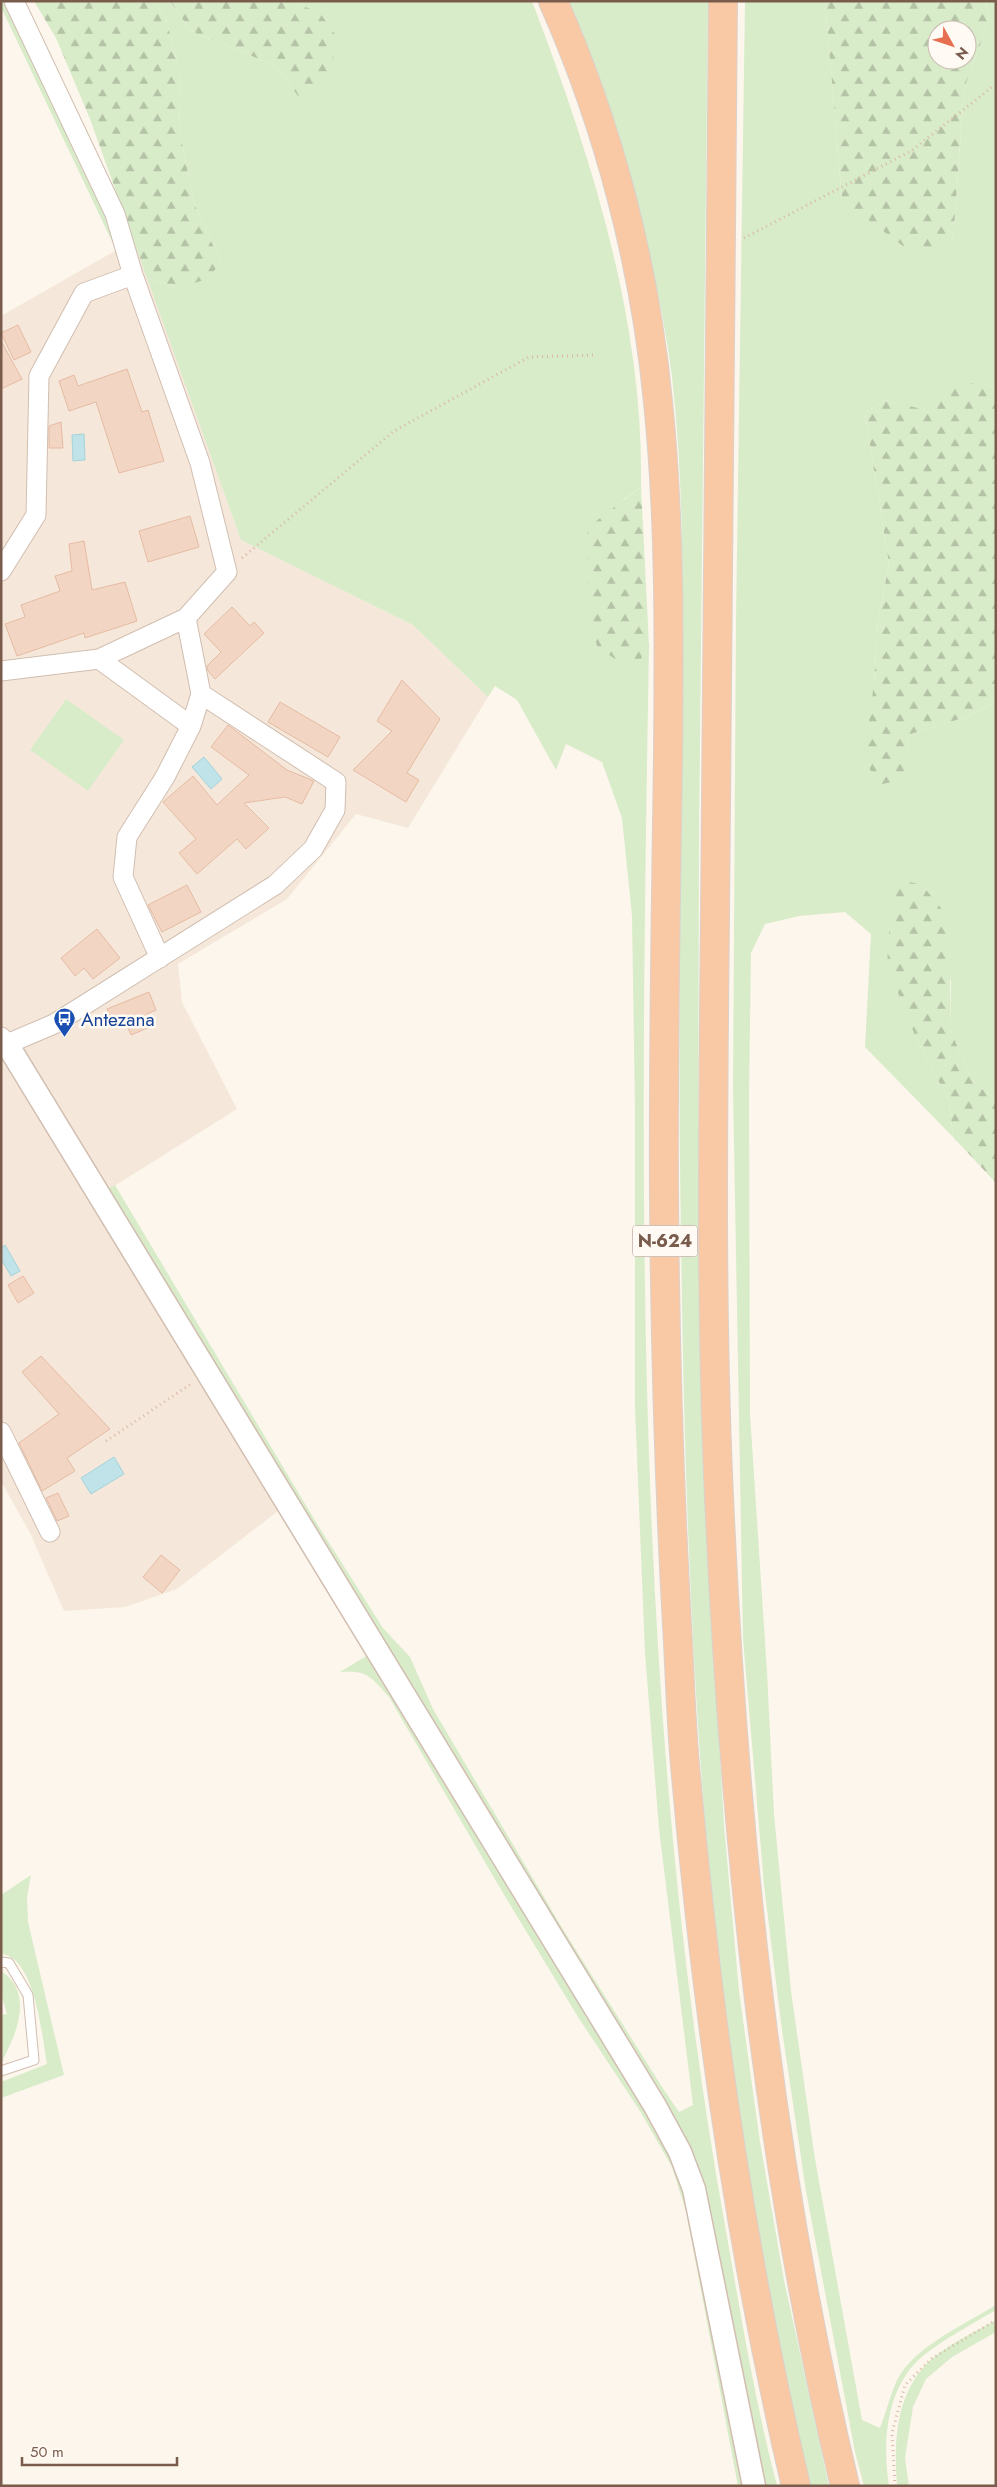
<svg xmlns="http://www.w3.org/2000/svg" width="997" height="2487" font-family="Jost,sans-serif">
<style>
.residential{fill:#f5e8da}
.green{fill:#d8ecc9}
.forest{fill:url(#forest-firs);fill-rule:evenodd}
.water{fill:#bfe3e8;stroke:#a5d3da}
.building{fill:#f3d5c3;stroke:#e6bba3}
.lines{fill:none;stroke-linecap:round;stroke-linejoin:round}
.service-casing{stroke:#d1beb0;stroke-width:11}
.minor-casing{stroke:#d1beb0;stroke-width:21}
.tertiary-casing{stroke:#d1beb0;stroke-width:25}
.trunk-casing{stroke:#dad1cd;stroke-width:30}
.path{stroke:#d9b8a5;stroke-width:3;stroke-dasharray:1 4;stroke-linecap:butt}
.service{stroke:#fff;stroke-width:9}
.minor{stroke:#fff;stroke-width:19}
.tertiary{stroke:#fff;stroke-width:22}
.trunk{stroke:#f9c8a4;stroke-width:28}
.labels{text-anchor:middle;stroke-width:5;stroke-linejoin:round;paint-order:stroke}
.shield{fill:#fffaf3;stroke:#a28b7f;stroke-width:1}
.shield-label{font-size:18px;font-weight:bold;fill:#7a5c4d}
.transit-label{font-size:19px;fill:#164399;stroke:#fffaf3;text-anchor:start}
</style>
<defs>
<pattern id="forest-firs" width="22" height="20" patternUnits="userSpaceOnUse" patternTransform="scale(1.25)"><rect width="22" height="20" fill="#d8ecc9"/><path d="M5 1l3.5 6h-7zM16 11l3.5 6h-7z" fill="#b4c2a5"/></pattern>
</defs>
<rect width="100%" height="100%" fill="#fdf6ec"/>
<path class="residential" d="M134,240L241,540L413,625L488,697L408,828L356,814L287,899L178,964L182,1002L237,1109L108,1190L295,1498L177,1589L125,1607L64,1611L30,1533L1,1481V316Z"/>
<path class="green" d="M1,1H8L122,246L116,250L1,7Z
M153,1H170L191,31L276,66L298,96L320,14L291,1H532C591,156 644,320 641,487L623,500L641,659L649,645C640,1174 631,1708 726,2231C741,2316 755,2402 777,2486H762L747,2427L709,2203L684,2140L108,1189L115,1185L314,1519L383,1628L410,1657L433,1709L564,1931L662,2087L679,2112L693,2105L659,1829L645,1653L635,1407V1110L632,916L622,818L602,762L566,744L556,770L517,700L495,686L488,697L413,625L241,540L147,278L179,288L221,263L194,203L179,128L181,77L166,19Z
M567,1H708L699,832L698,1229L703,1462L724,1825L739,1991L760,2142L784,2280L829,2486H811C772,2323 739,2157 721,1990C693,1739 684,1486 681,1234C678,1070 680,906 681,742C682,620 686,498 672,377C656,247 610,124 567,1Z
M745,1H825L842,200L870,220L953,242L964,89L988,23L986,1H996V390L981,382L934,413L885,400L865,413L889,564L878,620L874,683L906,746L911,734L966,717L996,702V1099L972,1081L950,1029L951,979L916,1038L949,1101L953,1137L865,1047L871,934L845,912L799,916L765,924L751,953L749,1096L750,1414L767,1672L774,1814L791,1991L815,2159L862,2420L880,2428C886,2413 890,2395 897,2380C914,2347 965,2324 996,2305V2310C972,2324 946,2338 924,2355C886,2386 882,2441 889,2486H864L855,2452L806,2191L781,2023L764,1885L743,1639L733,1088L736,620Z
M66,699L124,740L88,791L30,750Z
M368,1655L662,2136L685,2185L744,2486H738L686,2211L672,2167L640,2111L578,2017L500,1888L389,1697C371,1677 368,1670 340,1672Z
M31,1875L27,1897L28,1922L64,2075L1,2098V2082L47,2064C42,2037 35,1956 1,1954V1895Z
M1,1971C35,1992 16,2036 1,2063V2015L7,2014L1,1993Z
M996,2320V2332L952,2357L926,2379L913,2407L905,2458L909,2486H897C894,2445 895,2402 922,2369C938,2349 973,2333 996,2320Z"/>
<path class="forest" d="M34,1H153L166,19L181,77L179,128L194,203L221,263L207,279L179,288L147,278L90,119L56,38Z
M170,1H291L320,13L339,40L326,79L298,96L276,66L191,31Z
M825,1H986L988,23L964,89L953,242L933,257L903,246L842,200ZM937,30H967V60H937Z
M981,382L996,390V702L966,717L911,734L906,746L909,778L879,785L864,759L874,683L878,620L889,564L865,413L885,400L934,412L945,388Z
M641,487L649,645L641,659L623,665L597,646L588,609L587,528Z
M897,879L922,885L950,919V1029L972,1081L996,1099V1183L953,1137L949,1101L916,1038L887,965L890,918Z"/>
<path class="water" d="M84,434L85,460L73,461L72,435Z
M204,757L222,779L211,789L192,767Z
M5,1245L20,1271L11,1276L1,1259V1248Z
M114,1457L124,1474L91,1494L81,1478Z"/>
<path class="building" d="M18,325L31,352L14,360L1,333Z
M1,341L22,379L1,389Z
M127,369L142,412L148,410L164,461L119,473L96,402L69,411L59,381L74,375L78,386Z
M61,422L63,448H49V426Z
M190,516L199,547L148,562L139,531Z
M84,541L92,590L125,582L137,621L85,638L84,633L17,656L5,624L25,617L21,605L60,591L55,576L72,571L69,544Z
M232,607L250,626L254,622L264,633L215,679L208,671L207,666L221,652L204,634Z
M402,680L440,719L407,773L419,780L406,802L353,770L392,731L377,721Z
M280,702L340,737L328,757L268,722Z
M228,725L287,770L314,781L302,804L285,797L244,803L269,828L246,849L237,839L197,874L179,853L196,839L163,802L193,776L217,805L249,775L211,747Z
M187,885L201,912L162,932L148,905Z
M97,929L120,958L93,979L84,968L75,976L61,958Z
M149,992L156,1010L147,1014L152,1026L131,1035L126,1023L115,1028L107,1009Z
M23,1276L34,1293L18,1303L8,1285Z
M41,1356L110,1429L67,1458L75,1471L42,1491L19,1443L59,1414L22,1372Z
M58,1493L69,1516L57,1521L46,1498Z
M161,1555L180,1570L162,1593L143,1577Z"/>
<g class="lines">
<defs>
<path id="service" d="M1,1962L9,1963L28,1995L34,2060L1,2071"/>
<path id="minor" d="M1,571L36,515L39,376L84,293L133,275
M99,659L191,726
M1,671L99,659L186,618L227,572L200,463L133,275L115,214L14,1
M160,958L123,877L127,837L165,777L191,726L201,694
M1,1037L7,1044L54,1024L275,885L313,849L335,810L336,782L201,694L186,618
M1,1432L50,1532"/>
<path id="tertiary" d="M7,1044L655,2106L680,2152L694,2189L754,2486"/>
<path id="trunk" d="M553,1C609,127 645,266 658,402C670,519 669,637 668,755C666,902 663,1049 664,1196C665,1339 669,1482 677,1625C680,1675 681,1726 686,1776C707,2014 741,2253 796,2486
M723,1C721,306 717,611 715,916C713,1117 710,1317 720,1518C735,1843 769,2168 845,2486"/>
</defs>
<use href="#service" class="service-casing"/>
<use href="#minor" class="minor-casing"/>
<use href="#tertiary" class="tertiary-casing"/>
<use href="#trunk" class="trunk-casing"/>
<path class="path" d="M744,238L911,151L996,84
M242,558L394,431L529,357L595,355
M106,1441L191,1384
M895,2486L892,2433L905,2385L931,2359L996,2320"/>
<use href="#service" class="service"/>
<use href="#minor" class="minor"/>
<use href="#tertiary" class="tertiary"/>
<use href="#trunk" class="trunk"/>
</g>
<defs>
<symbol id="bus-pin" viewBox="-11 -11 22 30"><path d="M0 17L-7.5 6A9.5 9.5 0 1 1 7.5 6Z" fill="#1a4fb4" stroke="#fffaf3"/><path d="M-5-6H5V4H4V6H2V4H-2V6H-4V4H-5ZM-3.5-4V0h7V-4ZM-3.5 1.2v1.5H-2V1.2ZM2 1.2v1.5H3.5V1.2Z" fill="#fff"/></symbol>
</defs>
<g fill-rule="evenodd">
<use href="#bus-pin" x="52" y="1006" width="25" height="34"/>
</g>
<g class="labels">
<rect class="shield" x="632.5" y="1225.5" width="65" height="31" rx="4"/>
<g class="shield-label">
<text x="665" y="1247">N-624</text>
</g>
<g class="transit-label">
<text x="81" y="1026">Antezana</text>
</g>
</g>
<rect width="997" height="2487" fill="none" stroke="#7a5c4d" stroke-width="5"/>
<g transform="translate(952 45) rotate(130)"><circle r="24" fill="#fffaf3" stroke="#cabbb1"/>
<path d="M0-4L9 19L0 12L-9 19Z" fill="#e76f51"/>
<text y="-8" font-size="14" font-weight="bold" text-anchor="middle" fill="#7a5c4d">N</text>
</g>
<path d="M22 2457v8h155v-8" fill="none" stroke="#7a5c4d" stroke-width="2.5"/>
<text x="30" y="2457" font-size="15" fill="#7a5c4d" stroke="#fffaf3" stroke-width="4" paint-order="stroke">50 m</text>
</svg>
